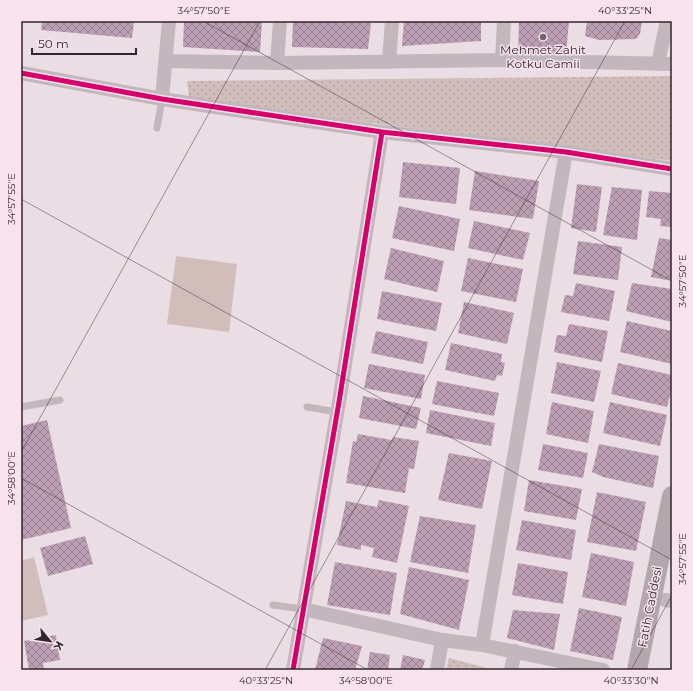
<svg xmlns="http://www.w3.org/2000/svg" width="693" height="691" font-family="Montserrat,sans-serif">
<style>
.grass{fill:url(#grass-dots)}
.garden{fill:#d1beba}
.building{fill:url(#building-cross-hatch)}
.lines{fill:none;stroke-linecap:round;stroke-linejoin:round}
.service{stroke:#c2b7bd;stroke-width:7}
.minor{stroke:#c2b7bd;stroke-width:14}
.secondary{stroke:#b3a7ad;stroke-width:20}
.cycleway-casing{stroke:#f8e3ec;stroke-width:8}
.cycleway{stroke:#d6006c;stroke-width:5}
.ticks{fill:none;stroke:#32262e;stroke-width:1;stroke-opacity:0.45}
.poi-dot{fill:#72666d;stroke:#f8e3ec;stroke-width:1.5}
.labels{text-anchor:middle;stroke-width:3;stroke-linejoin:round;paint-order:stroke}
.poi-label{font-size:12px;fill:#32262e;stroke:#f8e3ec}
.street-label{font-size:12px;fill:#32262e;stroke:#f8e3ec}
.neatline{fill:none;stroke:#32262e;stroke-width:1.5}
.ticks-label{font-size:10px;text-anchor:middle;fill:#32262e}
</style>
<defs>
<pattern id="grass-dots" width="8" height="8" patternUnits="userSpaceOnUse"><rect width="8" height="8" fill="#d1beba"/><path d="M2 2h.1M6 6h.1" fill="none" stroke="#b4a3a0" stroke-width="1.8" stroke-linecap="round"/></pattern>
<pattern id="building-cross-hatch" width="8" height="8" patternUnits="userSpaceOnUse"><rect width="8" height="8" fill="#bd9fb4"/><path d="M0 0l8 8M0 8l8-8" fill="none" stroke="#9a8193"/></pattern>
</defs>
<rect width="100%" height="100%" fill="#eadde3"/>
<path class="grass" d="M672,76V161L231,105L189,98L187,81Z
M449,658L494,670H446Z"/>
<path class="garden" d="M176,256L237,264L229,332L167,324Z
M34,557L48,615L21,621V561Z"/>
<path class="building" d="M42,21H134L132,38L41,30Z
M184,21H262L260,52L183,47Z
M293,21L371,23L368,49L292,47Z
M404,21H481V41L402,46Z
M519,21H569L566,54L518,53Z
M587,21H642L640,34L636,39L599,40L585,36Z
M403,162L460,168L456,204L399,197Z
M475,171L539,181L533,219L469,210Z
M577,184L602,187L596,232L571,228Z
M612,187L642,190L637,240L603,235Z
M649,191L672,193V227L660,226L661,219L646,217Z
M399,206L460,219L454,251L392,238Z
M474,221L530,233L523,260L468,248Z
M659,238L672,240V281L651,277Z
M578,241L622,247L618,280L573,274Z
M391,248L444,261L437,292L384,279Z
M468,258L523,269L516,302L461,291Z
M576,283L615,291L609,321L561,312L565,295L573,296Z
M632,283L672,289V322L626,311Z
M382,291L442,303L436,331L377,319Z
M464,302L514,313L507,344L458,333Z
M627,321L672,331V364L620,352Z
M569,324L608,331L602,362L554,352L557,335L566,336Z
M376,331L428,342L423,364L371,353Z
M451,343L502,354L501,362L505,363L502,376L497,375L495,381L445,370Z
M557,362L601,371L594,402L551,393Z
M618,363L672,375V387L667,407L611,394Z
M369,364L425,375L421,399L364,388Z
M437,381L499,393L494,416L432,404Z
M363,396L421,408L416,429L359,418Z
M552,402L594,411L588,443L546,434Z
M610,402L667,415L660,446L603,433Z
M430,410L495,423L491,446L426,433Z
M47,420L71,528L21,540V426Z
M358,434L392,440L393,437L419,441L414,469L409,468L405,493L346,483L353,441L356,442Z
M543,444L588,453L583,478L538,470Z
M599,444L659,456L653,488L603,477L592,472Z
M449,453L492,461L482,509L438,500Z
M529,480L582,489L576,520L524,511Z
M597,492L646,502L636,551L587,542Z
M379,500L409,506L397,563L372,557L374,548L361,545V550L337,545L346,501L377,507Z
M420,516L476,525L468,573L410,562Z
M522,520L576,530L571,560L516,550Z
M85,536L93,564L48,576L40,548Z
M591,553L634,562L626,606L582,597Z
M335,562L397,573L390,615L327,605Z
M518,563L568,572L563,604L512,595Z
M409,567L469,580L459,630L400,614Z
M579,608L622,617L613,660L570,651Z
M513,610L560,614L554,650L507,638Z
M56,635L60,660L43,663L44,670H29L24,641Z
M323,638L362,646L355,670H315Z
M370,652L390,655L388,670H367Z
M403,655L425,660L422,670H400Z"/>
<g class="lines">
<path class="service" d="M157,128L162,99
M21,407L60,400
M307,407L337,412
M273,605L303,609"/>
<path class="minor" d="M502,60L504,21
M165,61L277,63L502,60L672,64
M389,62L392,21
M277,63L280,21
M658,63L667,21
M21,73L162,99L382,132L566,152L672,169
M162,99L169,21
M665,600L672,601
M303,609L442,640L482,645L603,670
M482,645L566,152
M293,670L339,402L382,132
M437,670L442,640
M511,670L515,651"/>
<path class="secondary" d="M637,670L672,496"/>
<defs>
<path id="cycleway" d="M21,73L162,99L382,132L566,152L672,169
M293,670L339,402L382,132"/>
</defs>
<use href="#cycleway" class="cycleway-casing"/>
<use href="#cycleway" class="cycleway"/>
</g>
<path class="ticks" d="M203,21L672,281M21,199L672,560M21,452L260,21M21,478L368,670M265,670L625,21M631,670L672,595"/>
<circle class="poi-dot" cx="543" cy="37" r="4"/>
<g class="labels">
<g class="poi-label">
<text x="543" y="54">Mehmet Zahit<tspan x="543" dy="14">Kotku Camii</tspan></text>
</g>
<g class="street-label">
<text transform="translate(650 607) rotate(-79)" y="4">Fatih Caddesi</text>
</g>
</g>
<rect width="693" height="691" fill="none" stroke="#f8e3ec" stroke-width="44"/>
<g transform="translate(50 641) rotate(119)" stroke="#f8e3ec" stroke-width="3" paint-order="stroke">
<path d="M0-3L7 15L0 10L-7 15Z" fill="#32262e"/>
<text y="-6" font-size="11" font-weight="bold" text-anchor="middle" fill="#32262e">K</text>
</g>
<path d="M32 48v6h104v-6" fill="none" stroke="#32262e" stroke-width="2"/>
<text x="38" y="48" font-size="12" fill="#32262e" stroke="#f8e3ec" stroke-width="3" paint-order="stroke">50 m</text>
<rect x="22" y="22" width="649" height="647" class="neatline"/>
<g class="ticks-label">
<text x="204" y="14">34°57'50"E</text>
<text x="625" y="14">40°33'25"N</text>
<text transform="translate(11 199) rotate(-90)" y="4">34°57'55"E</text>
<text transform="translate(682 281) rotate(-90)" y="4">34°57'50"E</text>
<text transform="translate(11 478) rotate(-90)" y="4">34°58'00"E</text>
<text transform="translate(682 559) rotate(-90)" y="4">34°57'55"E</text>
<text x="266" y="684">40°33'25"N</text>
<text x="366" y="684">34°58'00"E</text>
<text x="631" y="684">40°33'30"N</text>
</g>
</svg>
